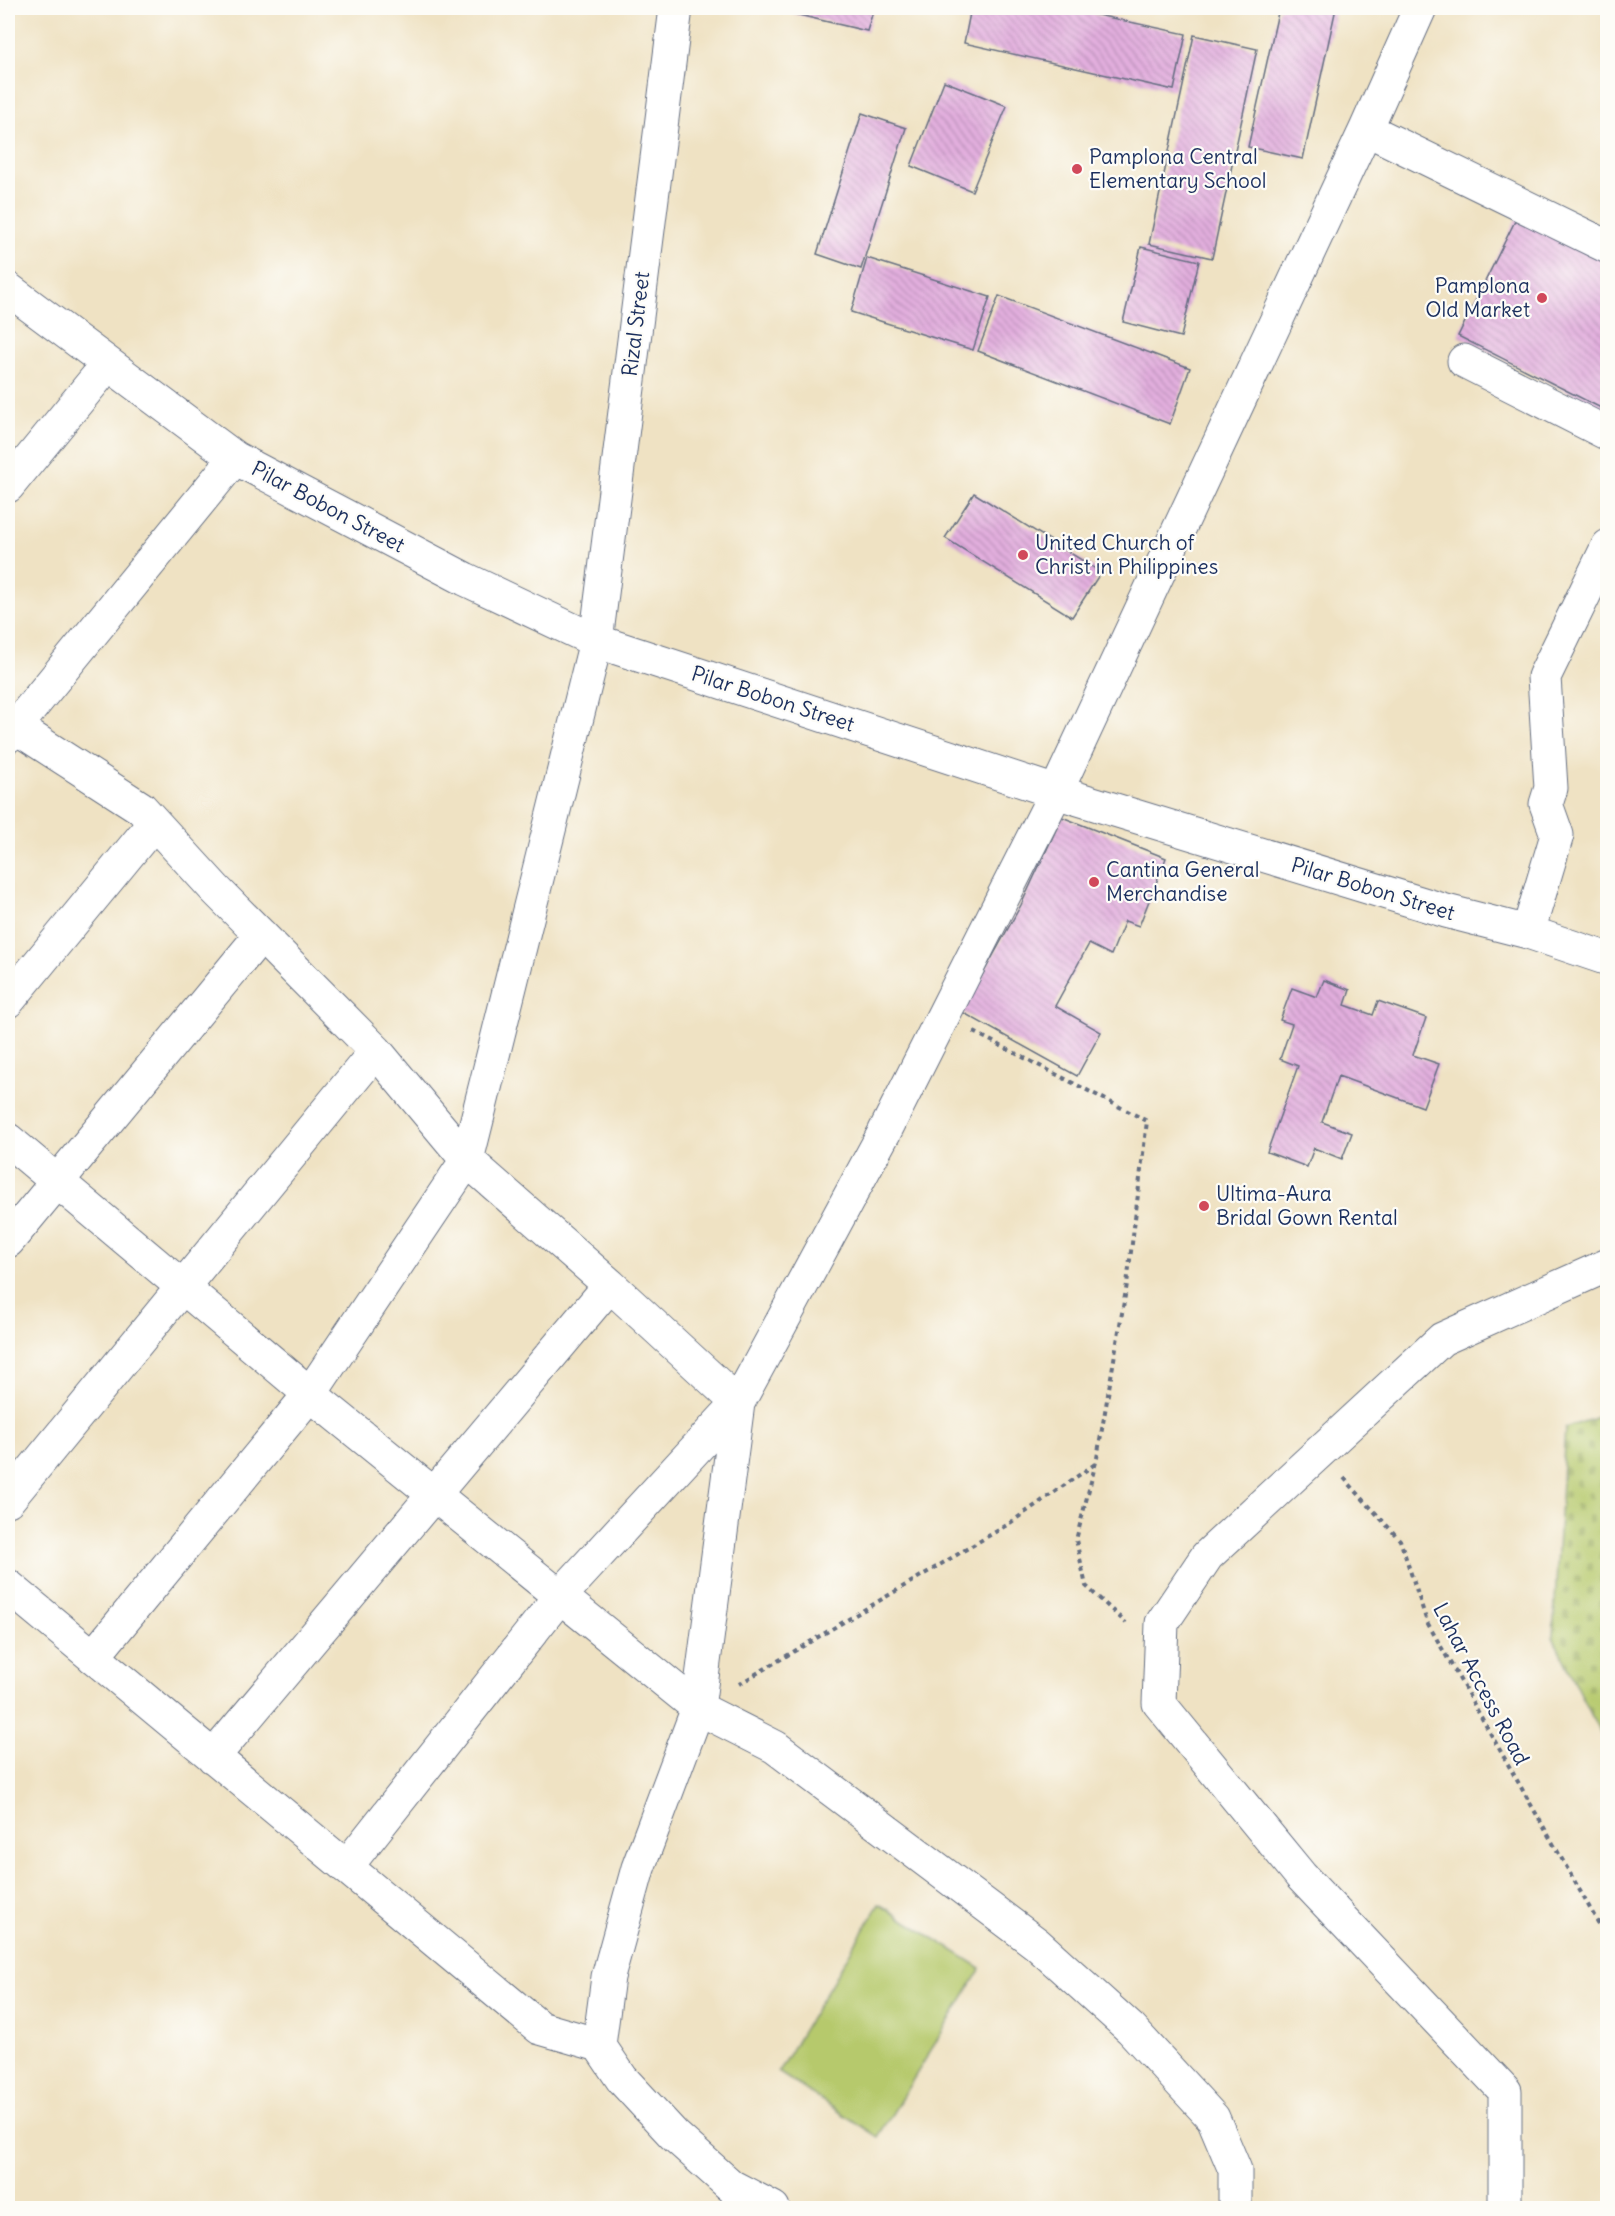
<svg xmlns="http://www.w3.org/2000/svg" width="1615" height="2216" font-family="Delius,sans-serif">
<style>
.cemetery{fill:url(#cemetery-stones);stroke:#687c65;stroke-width:1.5}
.pitch{fill:#b6c96c;stroke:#687c65;stroke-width:1.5}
.building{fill:url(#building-back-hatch)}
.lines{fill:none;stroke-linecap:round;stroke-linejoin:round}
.minor-casing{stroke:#656e81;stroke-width:35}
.path{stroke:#656e81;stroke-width:4;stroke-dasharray:4.5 4.5;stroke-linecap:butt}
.minor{stroke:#fff;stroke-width:33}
.poi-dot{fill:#d1495b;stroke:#fdfcf7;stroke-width:2}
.labels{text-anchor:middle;stroke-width:4.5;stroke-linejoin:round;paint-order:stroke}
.poi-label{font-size:21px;fill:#1b2f5e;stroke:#fdfcf7;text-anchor:start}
.street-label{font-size:21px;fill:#1b2f5e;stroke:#fdfcf7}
</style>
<defs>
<pattern id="cemetery-stones" width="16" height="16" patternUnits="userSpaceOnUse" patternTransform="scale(1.5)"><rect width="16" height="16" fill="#b6c96c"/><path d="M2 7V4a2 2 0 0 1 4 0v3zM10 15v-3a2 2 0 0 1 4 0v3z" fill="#9cad60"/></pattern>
<pattern id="building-back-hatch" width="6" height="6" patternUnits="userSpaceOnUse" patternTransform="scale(1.5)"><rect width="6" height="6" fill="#e3afde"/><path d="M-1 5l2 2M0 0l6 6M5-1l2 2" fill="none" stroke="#b78fb7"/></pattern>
</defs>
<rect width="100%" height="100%" fill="#fdfcf7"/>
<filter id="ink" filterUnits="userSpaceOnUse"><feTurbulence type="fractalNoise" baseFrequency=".0167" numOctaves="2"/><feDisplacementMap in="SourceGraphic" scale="12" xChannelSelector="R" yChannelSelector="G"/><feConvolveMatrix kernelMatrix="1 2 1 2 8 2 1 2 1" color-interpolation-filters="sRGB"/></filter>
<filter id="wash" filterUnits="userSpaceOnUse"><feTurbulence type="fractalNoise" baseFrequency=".008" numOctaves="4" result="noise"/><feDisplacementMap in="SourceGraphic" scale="24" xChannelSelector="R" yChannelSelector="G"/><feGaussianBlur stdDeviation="1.35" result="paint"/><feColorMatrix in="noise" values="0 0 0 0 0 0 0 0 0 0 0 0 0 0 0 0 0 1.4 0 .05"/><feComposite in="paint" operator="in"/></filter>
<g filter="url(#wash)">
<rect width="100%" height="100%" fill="#efe2c3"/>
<path class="cemetery" d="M1607,1414H1608L1607,1747L1553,1637L1565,1428Z"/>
<path class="pitch" d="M879,1904L981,1968L878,2137L778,2072Z"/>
<g id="blocks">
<path class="building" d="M769,8H874L867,31Z
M971,8H1065L1186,34L1174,90L964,43Z
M1279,8H1336L1303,159L1248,147Z
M1194,35L1257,49L1212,258L1149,244Z
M944,81L1007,106L972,191L911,166Z
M862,113L906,128L861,269L817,254Z
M1518,215L1608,260V405L1605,410L1458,336Z
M1141,247L1199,261L1181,337L1123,322Z
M867,258L990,297L973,350L851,312Z
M999,296L1190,368L1170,424L978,351Z
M974,493L1101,572L1072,617L945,538Z
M1062,817L1166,858L1139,926L1125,921L1111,955L1089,944L1055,1006L1101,1032L1077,1076L962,1012L1021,905Z
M1324,980L1350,990L1345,1005L1373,1015L1378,1001L1426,1018L1413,1055L1439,1064L1423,1107L1338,1076L1322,1122L1352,1133L1342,1159L1314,1148L1307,1167L1267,1152L1298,1066L1280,1059L1292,1024L1280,1020L1292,988L1317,997Z"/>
</g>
</g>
<g filter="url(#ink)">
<use href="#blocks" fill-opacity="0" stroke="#656e81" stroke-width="1.5"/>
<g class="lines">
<defs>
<path id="minor" d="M1366,129L1608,247
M8,289L235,458L465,579L596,641L1056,792L1446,911L1528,932L1608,959
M1464,361L1608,434
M8,486L108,364
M8,719L20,730L141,808L215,889L376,1051L467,1160L610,1285L738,1403L560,1596L346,1867
M8,736L235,458
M1528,932L1557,835L1546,804L1551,788L1544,677L1608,546
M8,1001L154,823
M8,1140L316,1399L698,1708L775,1747L1037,1944L1131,2029L1213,2118L1235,2170V2208
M8,1241L261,935
M8,1500L376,1051
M8,1586L540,2028L599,2045L622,2079L674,2135L731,2186L773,2208
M93,1657L310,1394L467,1160L596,641L676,8
M213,1757L610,1285
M599,2045L608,1977L638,1868L698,1708L738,1403L884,1133L1056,792L1366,129L1420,8
M1505,2208V2091L1301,1876L1159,1703L1162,1623L1207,1556L1442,1339L1608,1265"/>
</defs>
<use href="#minor" class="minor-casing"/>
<path class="path" d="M974,1032L1147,1121L1127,1284L1097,1458L1076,1540L1086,1586L1126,1623
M1344,1478L1400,1540L1427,1622L1608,1940
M739,1684L1007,1525L1095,1464"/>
<use href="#minor" class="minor"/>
</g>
</g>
<g class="poi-dot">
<circle cx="1077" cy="169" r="6"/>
<circle cx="1542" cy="298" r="6"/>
<circle cx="1023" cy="555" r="6"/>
<circle cx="1094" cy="882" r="6"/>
<circle cx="1204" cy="1206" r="6"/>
</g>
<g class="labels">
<g class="poi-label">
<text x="1089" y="164">Pamplona Central<tspan x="1089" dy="24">Elementary School</tspan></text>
<text x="1530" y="293" text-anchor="end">Pamplona<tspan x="1530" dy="24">Old Market</tspan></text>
<text x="1035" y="550">United Church of<tspan x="1035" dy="24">Christ in Philippines</tspan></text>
<text x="1106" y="877">Cantina General<tspan x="1106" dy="24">Merchandise</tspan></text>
<text x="1216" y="1201">Ultima-Aura<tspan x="1216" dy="24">Bridal Gown Rental</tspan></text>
</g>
<g class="street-label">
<text transform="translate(636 324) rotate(-83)" y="7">Rizal Street</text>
<text transform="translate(328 507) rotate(28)" y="7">Pilar Bobon Street</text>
<text transform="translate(773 699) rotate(18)" y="7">Pilar Bobon Street</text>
<text transform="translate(1373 889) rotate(17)" y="7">Pilar Bobon Street</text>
<text transform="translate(1481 1684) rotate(62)" y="7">Lahar Access Road</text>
</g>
</g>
<rect width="1615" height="2216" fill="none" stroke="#fdfcf7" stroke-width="30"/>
</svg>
